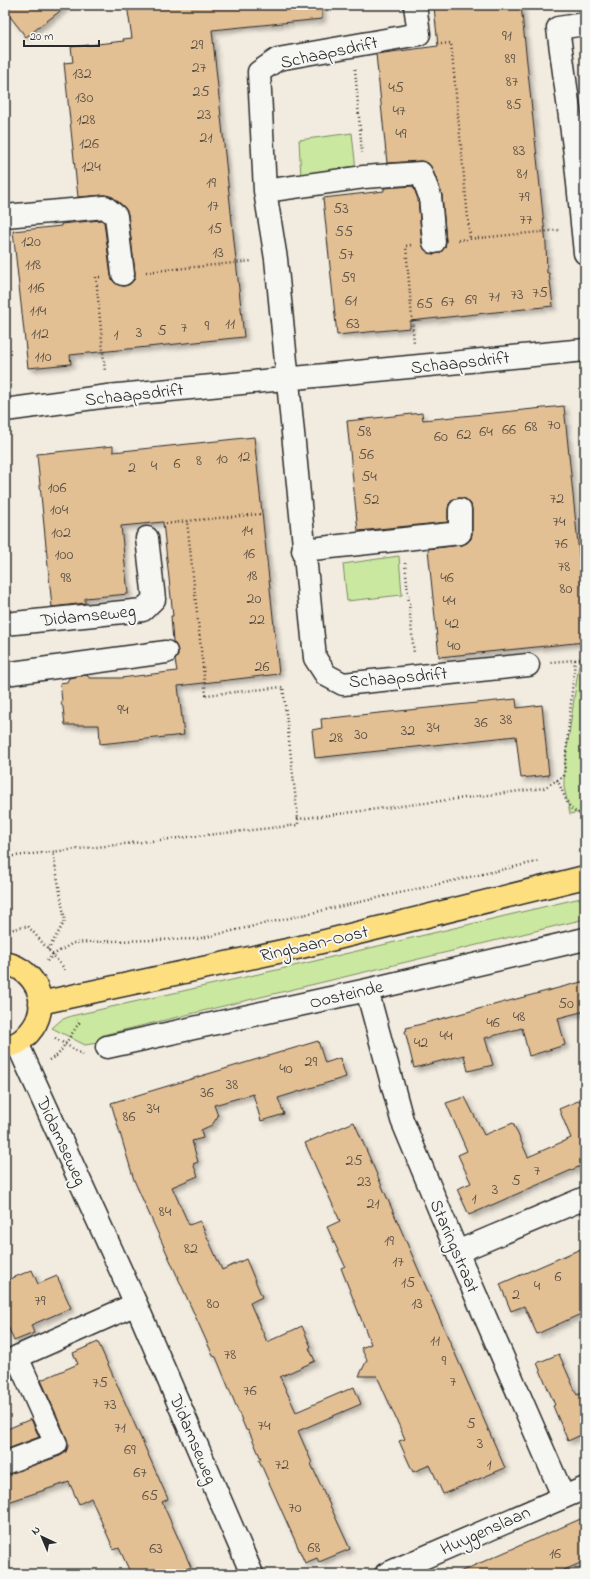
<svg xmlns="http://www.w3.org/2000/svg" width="590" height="1579" font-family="'Indie Flower',sans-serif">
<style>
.green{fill:#cae89f;stroke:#7a8a65}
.building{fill:#e3bf94;stroke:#2b2b2b;filter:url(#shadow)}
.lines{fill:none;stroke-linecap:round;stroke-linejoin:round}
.minor-casing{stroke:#2b2b2b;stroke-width:25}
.major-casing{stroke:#2b2b2b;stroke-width:25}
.path{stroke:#2b2b2b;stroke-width:2.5;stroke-dasharray:1 3;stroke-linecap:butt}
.minor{stroke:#f6f6f2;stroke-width:22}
.major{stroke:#fedf80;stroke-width:22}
.labels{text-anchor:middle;stroke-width:4;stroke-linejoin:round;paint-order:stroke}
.number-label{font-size:16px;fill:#595045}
.street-label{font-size:18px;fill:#2b2b2b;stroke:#f6f6f2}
</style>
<defs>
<filter id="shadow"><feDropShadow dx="3.5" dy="3.5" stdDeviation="2" flood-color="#0004"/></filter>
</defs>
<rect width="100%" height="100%" fill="#f2ebdf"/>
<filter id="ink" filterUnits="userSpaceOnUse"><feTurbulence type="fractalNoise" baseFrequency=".025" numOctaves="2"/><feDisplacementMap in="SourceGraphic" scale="8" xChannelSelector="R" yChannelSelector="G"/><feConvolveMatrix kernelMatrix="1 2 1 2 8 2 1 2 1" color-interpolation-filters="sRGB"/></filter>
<g filter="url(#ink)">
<path class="green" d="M352,133L356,170L301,178L299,140Z
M399,556L402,595L347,601L343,564Z
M585,663V811L570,814L564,787V769L579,664Z
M585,897V919L103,1035L104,1042L85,1045L52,1028L61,1020L71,1016L281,969Z"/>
<path class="building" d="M5,5H68L26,37L5,10Z
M127,5H322V19L212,30L244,337L70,355L71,364L28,368L13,231L61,226V224L101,220L104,222L111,276L113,281L118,285L124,286L130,284L135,279V272L128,214L124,207L113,197L104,195L78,197L64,63L73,62L71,47L124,41L123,39L132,38Z
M452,5H521L546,244L547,273H549L553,306L410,321V328L337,335L323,198L384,191V188L413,186L418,199L422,243L424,249L428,253L435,254L441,252L445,247L446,241L442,195L432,168L428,163L421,161L387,163L376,54L438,46L434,7Z
M564,406L585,613V642L439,657L428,549L461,545L467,543L471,539L472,533V510L471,504L466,499L460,498L453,499L449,504L448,510V522L358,531L347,421L422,413L423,420Z
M254,437L279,674L178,686L184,735L100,744L99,725H65L63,707L61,704L62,701L60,683L67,682L69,678L87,675L89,678H121L177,671L175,660L178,656V651L176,645L173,642L171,616H173L163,522L121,526L128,594L85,598V603L52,607L37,454L113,446V452Z
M516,699L517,708L542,705L549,775L521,778L516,736L315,758L312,730L322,728L321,719Z
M585,981V1011L558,1018L565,1045L529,1056L522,1028L485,1038L493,1065L468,1071L464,1055L414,1068L405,1031L407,1030L406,1028Z
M318,1041L325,1063L340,1058L346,1077L278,1098L284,1114L261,1121L253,1094L214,1105L218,1116L212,1125L201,1130L203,1138L192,1141L198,1162L193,1164L198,1176L172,1187L189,1225L200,1221L222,1270L246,1259L262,1297L250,1303L267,1342L302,1326L311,1347L309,1348L315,1361L280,1377L296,1412L354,1387L361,1404L298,1431L312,1463L311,1464L350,1549L319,1562L317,1558L305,1563L259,1460L261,1459L249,1431L246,1430L216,1357L213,1356L210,1349L134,1180L111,1103Z
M465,1097L484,1135L513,1123L528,1157L571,1138L559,1109L585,1098V1169L583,1165L469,1215L457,1189L471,1183L458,1155L467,1151L446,1103Z
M354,1122L505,1468L443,1494L430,1465L413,1472L399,1441L405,1439L377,1376H359L367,1360L361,1348L371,1344L341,1268L345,1266L327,1227L340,1221L305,1143Z
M585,1247V1312L537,1334L524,1306L511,1311L500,1284Z
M32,1270L38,1284L57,1276L71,1308L31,1325L34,1333L14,1341L5,1319V1281Z
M98,1342L168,1499L162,1502L191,1567L174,1574H131L119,1548L114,1550L91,1498L79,1504L69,1482L5,1503V1475L60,1456L66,1452L68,1446L67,1439L41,1380L78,1364L73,1353Z
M559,1354L577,1395L585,1392V1433L568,1441L553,1406L555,1405L537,1363Z
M31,1419L39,1437L5,1450V1430Z
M585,1517V1561L555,1574H455Z"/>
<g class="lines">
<defs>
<path id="minor" d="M415,5L419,34L278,59L259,72L265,191L276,259L315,658L326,675L343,684L528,665
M585,24L558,28L575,154L585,253
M265,191L364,177L421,173L430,196L434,242
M5,216L105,207L116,216L123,274
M5,410L108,396L585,350
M303,550L460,533V510
M5,624L143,610L154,599L147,538
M5,674L166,652
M367,990L402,1120L457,1252L563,1496
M17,1043L136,1304L252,1574
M107,1047L367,990L585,939
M457,1252L585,1198
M5,1463L56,1444L17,1357L136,1304
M386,1574L585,1488"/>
<path id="major" d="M5,963C38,970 52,1007 29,1033C26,1036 22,1041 17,1043C14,1045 9,1045 5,1046
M40,1003L301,947L585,877"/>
</defs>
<use href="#minor" class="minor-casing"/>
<use href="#major" class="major-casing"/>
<path class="path" d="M441,44L451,43L470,239
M355,69L362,153
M458,240L560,230
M411,245L406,246L414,343
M146,272L253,261
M100,277H96L105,372
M260,514L187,521L206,695L283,687L298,819
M166,524L187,521
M405,563L414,654
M575,660L585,658
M557,780C565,793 567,815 585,814
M5,857L298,825V819L544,788L564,776L575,660L550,662
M5,931L28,926L64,968L65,973
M48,950L65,921L53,852
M47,961L53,955L73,943L112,941L197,939L540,861
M55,1038L85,1056
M49,1060L58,1055L79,1023L77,1020"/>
<use href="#minor" class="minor"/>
<use href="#major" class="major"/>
</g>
</g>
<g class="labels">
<g class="number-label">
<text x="507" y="40">91</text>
<text x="197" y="49">29</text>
<text x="510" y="63">89</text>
<text x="199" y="72">27</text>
<text x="82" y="78">132</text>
<text x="512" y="86">87</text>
<text x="396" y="92">45</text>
<text x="201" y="96">25</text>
<text x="84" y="102">130</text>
<text x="514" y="109">85</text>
<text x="399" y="115">47</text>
<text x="204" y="119">23</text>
<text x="86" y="124">128</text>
<text x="401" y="138">49</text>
<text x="206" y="142">21</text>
<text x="89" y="148">126</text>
<text x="519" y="155">83</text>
<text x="91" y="171">124</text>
<text x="522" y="178">81</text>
<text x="211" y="187">19</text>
<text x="524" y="201">79</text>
<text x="213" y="210">17</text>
<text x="341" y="213">53</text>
<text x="526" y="224">77</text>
<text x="215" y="233">15</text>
<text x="344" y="236">55</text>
<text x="31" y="246">120</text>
<text x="218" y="257">13</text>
<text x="346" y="259">57</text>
<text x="33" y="269">118</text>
<text x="348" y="282">59</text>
<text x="36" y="292">116</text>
<text x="540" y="297">75</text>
<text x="517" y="299">73</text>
<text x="494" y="301">71</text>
<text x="471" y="304">69</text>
<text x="351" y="305">61</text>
<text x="448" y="306">67</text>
<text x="425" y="308">65</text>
<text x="38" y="315">114</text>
<text x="230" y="328">11</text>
<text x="353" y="328">63</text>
<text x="207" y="330">9</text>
<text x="184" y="332">7</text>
<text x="162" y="335">5</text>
<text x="139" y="337">3</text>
<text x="40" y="338">112</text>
<text x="116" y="339">1</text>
<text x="43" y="361">110</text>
<text x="554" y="429">70</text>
<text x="531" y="431">68</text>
<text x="509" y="434">66</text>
<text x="364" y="436">58</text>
<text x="486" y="436">64</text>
<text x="464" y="439">62</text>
<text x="441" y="441">60</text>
<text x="366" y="459">56</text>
<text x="244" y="461">12</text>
<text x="222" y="463">10</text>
<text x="199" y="465">8</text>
<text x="177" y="468">6</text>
<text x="154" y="470">4</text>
<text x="132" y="472">2</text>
<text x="369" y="481">54</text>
<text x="57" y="492">106</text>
<text x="557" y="503">72</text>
<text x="371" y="504">52</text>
<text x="59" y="514">104</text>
<text x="559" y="526">74</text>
<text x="247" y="535">14</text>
<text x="61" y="537">102</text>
<text x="561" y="548">76</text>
<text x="249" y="558">16</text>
<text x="64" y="559">100</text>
<text x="564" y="571">78</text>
<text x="252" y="580">18</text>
<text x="66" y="582">98</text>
<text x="447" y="582">46</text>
<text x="566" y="593">80</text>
<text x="254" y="603">20</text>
<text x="449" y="605">44</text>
<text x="257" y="624">22</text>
<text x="452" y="628">42</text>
<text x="454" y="650">40</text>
<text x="262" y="671">26</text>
<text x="123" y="714">94</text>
<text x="506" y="724">38</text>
<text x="481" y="727">36</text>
<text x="433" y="732">34</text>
<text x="408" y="735">32</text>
<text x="361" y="739">30</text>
<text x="336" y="742">28</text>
<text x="566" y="1008">50</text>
<text x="519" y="1021">48</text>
<text x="493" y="1027">46</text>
<text x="446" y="1040">44</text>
<text x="421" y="1047">42</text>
<text x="311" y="1066">29</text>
<text x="286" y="1073">40</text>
<text x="232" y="1089">38</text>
<text x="207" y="1097">36</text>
<text x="153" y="1113">34</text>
<text x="129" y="1121">86</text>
<text x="354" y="1165">25</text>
<text x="537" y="1175">7</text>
<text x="516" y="1185">5</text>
<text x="364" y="1186">23</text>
<text x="495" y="1194">3</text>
<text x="474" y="1203">1</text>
<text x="373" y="1208">21</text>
<text x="165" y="1216">84</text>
<text x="389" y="1245">19</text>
<text x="191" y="1253">82</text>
<text x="398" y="1266">17</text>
<text x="558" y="1281">6</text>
<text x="408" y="1287">15</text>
<text x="537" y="1290">4</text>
<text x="516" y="1299">2</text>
<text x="40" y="1305">79</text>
<text x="213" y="1308">80</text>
<text x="417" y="1308">13</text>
<text x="435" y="1345">11</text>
<text x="230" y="1359">78</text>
<text x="444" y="1365">9</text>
<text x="453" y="1386">7</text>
<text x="100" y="1387">75</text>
<text x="250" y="1395">76</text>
<text x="110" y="1409">73</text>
<text x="471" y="1428">5</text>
<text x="264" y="1430">74</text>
<text x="120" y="1432">71</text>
<text x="480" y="1448">3</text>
<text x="130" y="1454">69</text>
<text x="282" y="1469">72</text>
<text x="489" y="1469">1</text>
<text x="140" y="1477">67</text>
<text x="150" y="1500">65</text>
<text x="295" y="1512">70</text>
<text x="314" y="1552">68</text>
<text x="156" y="1553">63</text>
<text x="555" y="1558">16</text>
</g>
<g class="street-label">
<text transform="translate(329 52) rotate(-12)" y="6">Schaapsdrift</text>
<text transform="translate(460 362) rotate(-6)" y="6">Schaapsdrift</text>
<text transform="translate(134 394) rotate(-6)" y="6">Schaapsdrift</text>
<text transform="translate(88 615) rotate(-6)" y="6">Didamseweg</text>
<text transform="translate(398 677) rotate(-5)" y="6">Schaapsdrift</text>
<text transform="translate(314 943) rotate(-13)" y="6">Ringbaan-Oost</text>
<text transform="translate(346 994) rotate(-13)" y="6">Oosteinde</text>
<text transform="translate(62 1141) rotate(65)" y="6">Didamseweg</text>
<text transform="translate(455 1246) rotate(67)" y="6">Staringstraat</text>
<text transform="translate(194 1439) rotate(67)" y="6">Didamseweg</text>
<text transform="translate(485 1530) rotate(-24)" y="6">Huygenslaan</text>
</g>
</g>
<rect width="590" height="1579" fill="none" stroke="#f6f6f2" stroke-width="20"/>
<rect x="10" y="10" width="570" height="1559" fill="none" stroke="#2b2b2b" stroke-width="1.5" filter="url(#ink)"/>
<g transform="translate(42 1537) rotate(316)" stroke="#f6f6f2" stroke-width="3" paint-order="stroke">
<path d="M0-3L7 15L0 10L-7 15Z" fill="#2b2b2b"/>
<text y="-6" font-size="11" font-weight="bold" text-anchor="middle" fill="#2b2b2b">N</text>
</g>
<path d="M24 40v6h75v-6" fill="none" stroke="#2b2b2b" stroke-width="2"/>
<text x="30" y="40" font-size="12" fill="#2b2b2b" stroke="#f6f6f2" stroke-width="3" paint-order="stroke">20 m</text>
</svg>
